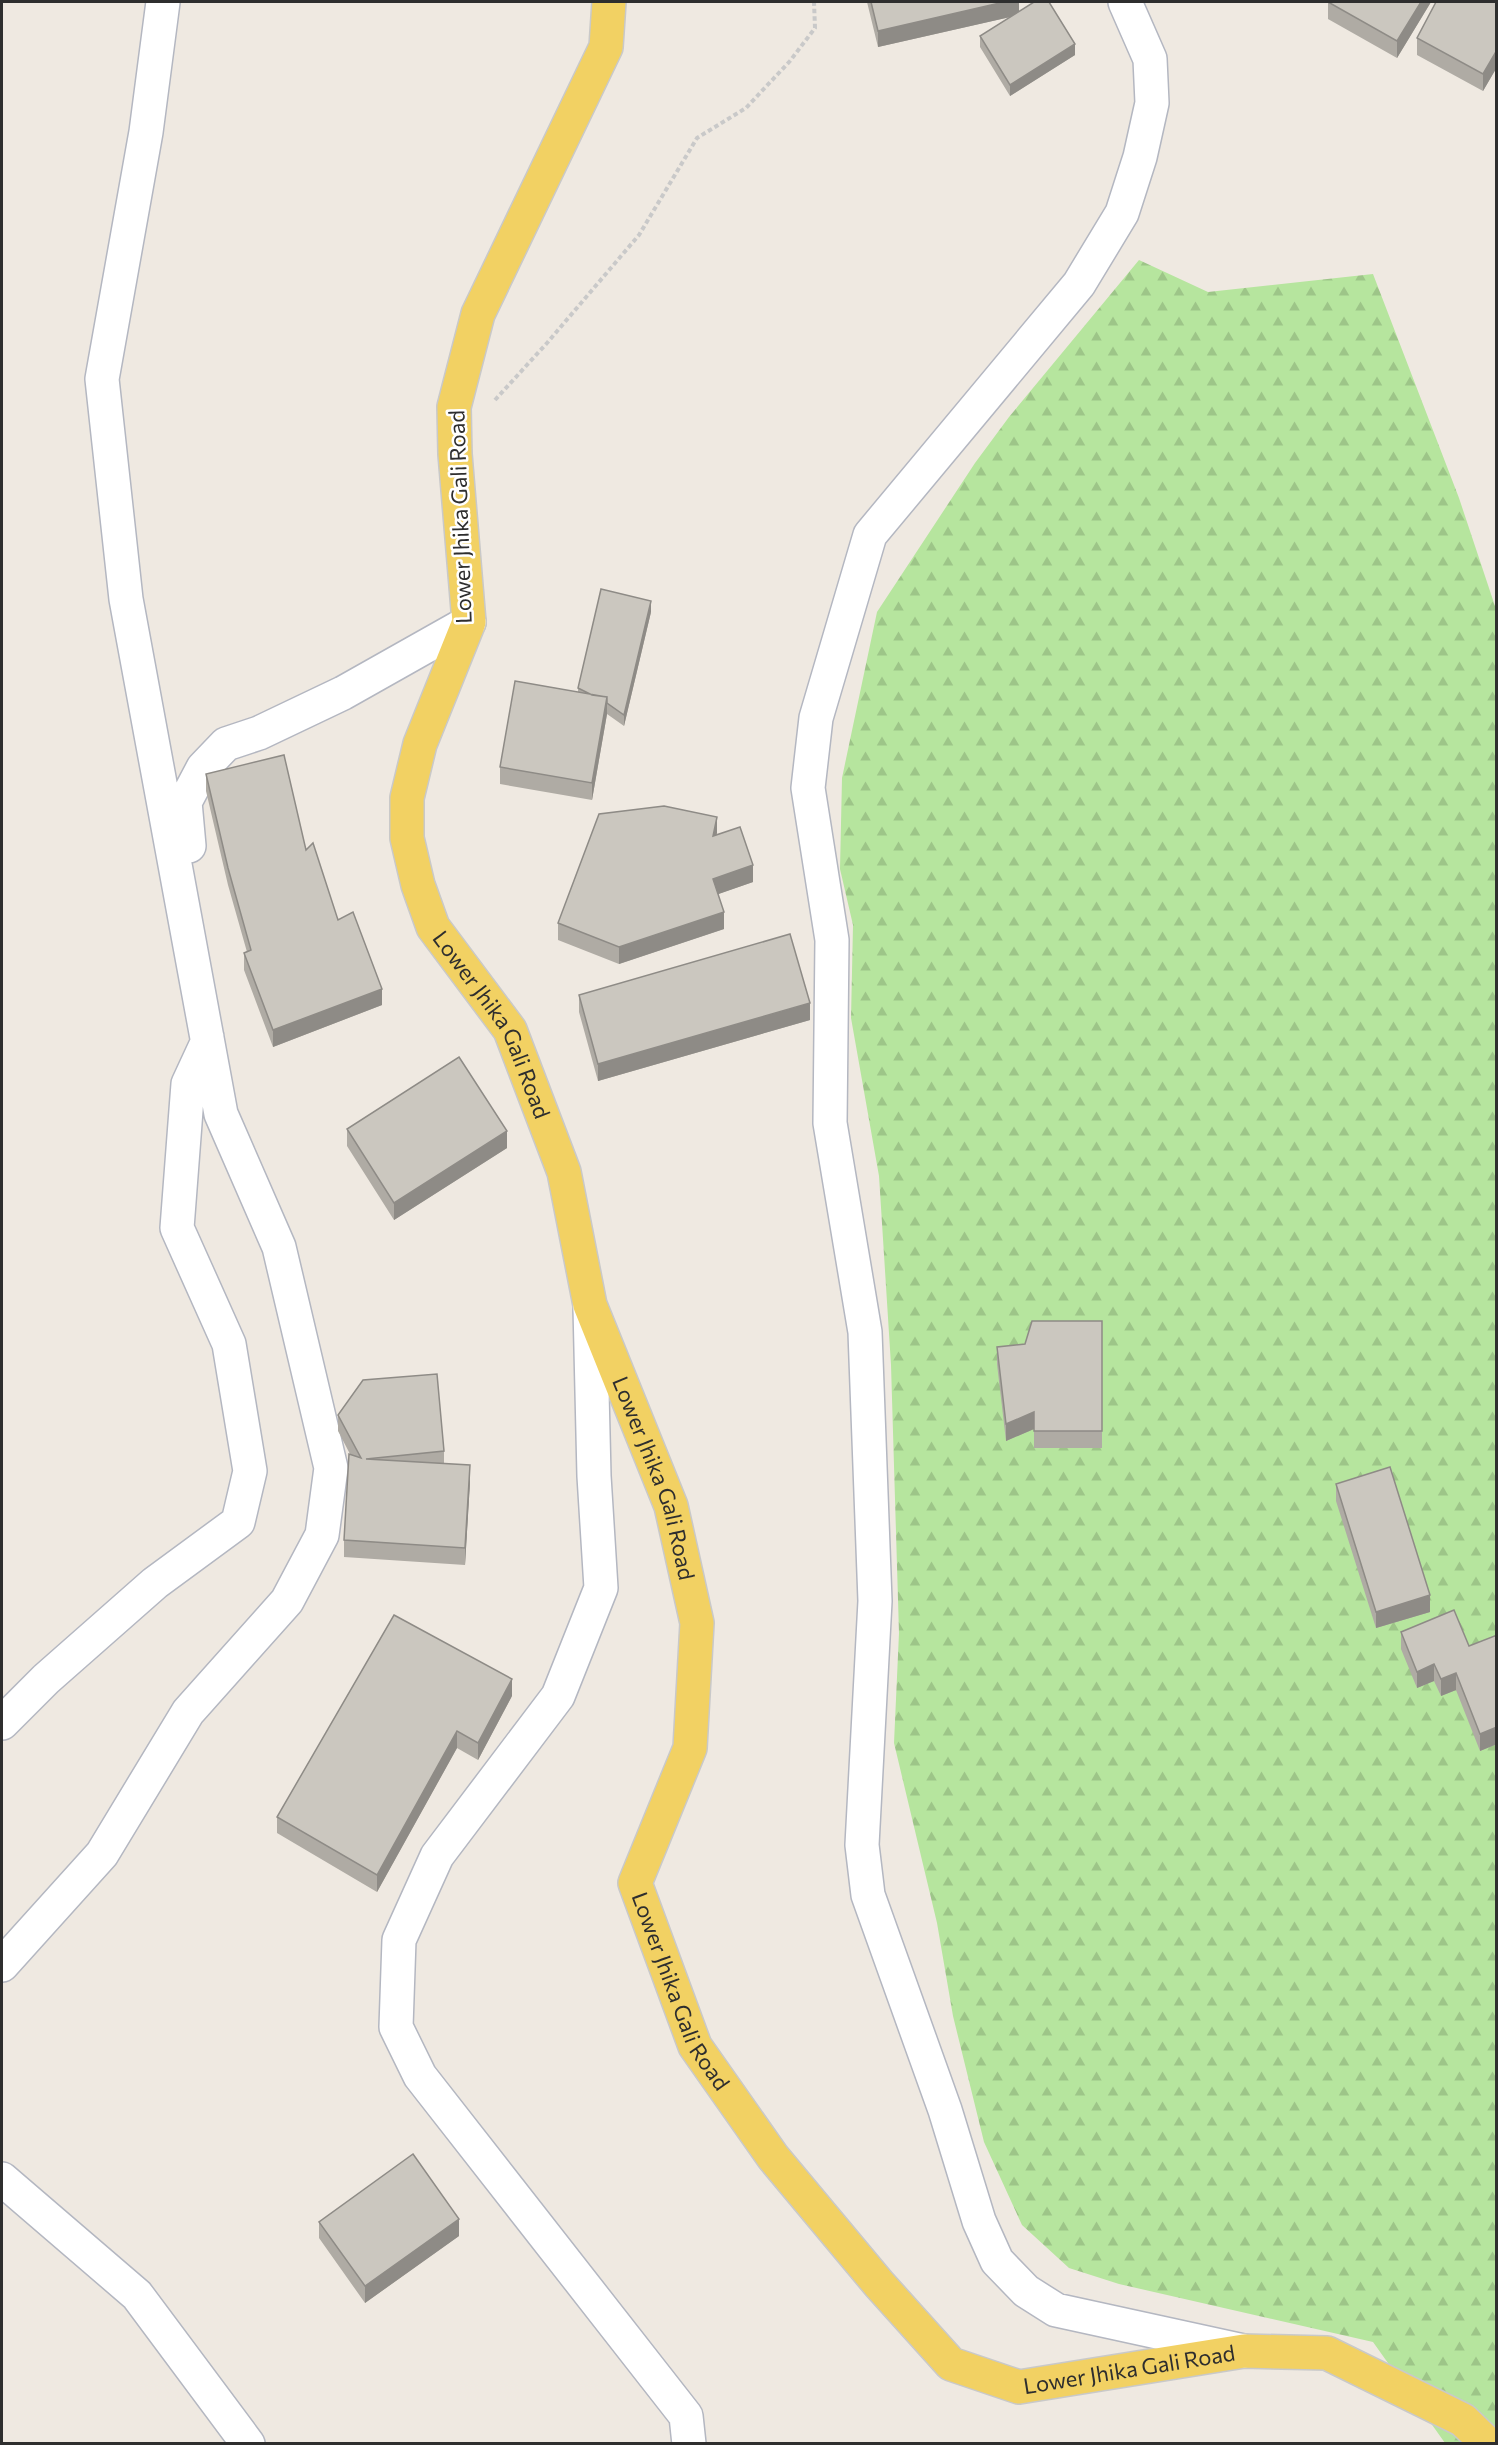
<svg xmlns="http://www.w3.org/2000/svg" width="1498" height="2445" font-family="Commissioner,sans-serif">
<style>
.forest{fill:url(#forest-firs)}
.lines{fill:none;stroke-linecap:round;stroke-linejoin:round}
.minor-casing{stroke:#b4b7c1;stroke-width:36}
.major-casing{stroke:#c9c9c9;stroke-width:36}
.path{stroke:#c9c9c9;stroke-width:4;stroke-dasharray:4.5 3;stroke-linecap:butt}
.minor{stroke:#fff;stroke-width:33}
.major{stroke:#f2d163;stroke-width:33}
.wall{fill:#afaba4}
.shaded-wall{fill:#8e8b86}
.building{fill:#cbc7bf;stroke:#8e8b86;stroke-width:1.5}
.labels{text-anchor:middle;stroke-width:5;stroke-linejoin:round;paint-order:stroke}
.street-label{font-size:22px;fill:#2e2e2e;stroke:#fff}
</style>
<defs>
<pattern id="forest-firs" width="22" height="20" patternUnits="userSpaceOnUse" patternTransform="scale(1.5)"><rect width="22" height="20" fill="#b6e59e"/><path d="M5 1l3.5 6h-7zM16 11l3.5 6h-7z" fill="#9dc588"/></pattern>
</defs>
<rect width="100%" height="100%" fill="#efe9e1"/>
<path class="forest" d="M1139,260L1208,292L1373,274L1459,498L1496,609V2443H1445L1373,2342L1119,2284L1069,2268L1022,2225L984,2142L953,2016L937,1923L894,1743L899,1633L891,1365L879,1176L851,1018L853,925L840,869L842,778L877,612L975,463L1009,417Z"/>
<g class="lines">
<defs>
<path id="minor" d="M1125,2L1150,59L1152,103L1140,157L1122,213L1079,284L870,535L816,718L808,788L832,940L830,1123L865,1332L875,1601L862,1845L868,1895L945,2110L979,2221L997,2261L1026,2291L1056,2310L1244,2351
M189,846L185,802L203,768L226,744L259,733L343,693L469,622
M590,1307L594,1476L601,1588L558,1696L437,1856L399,1940L396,2027L420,2076L686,2416L689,2444
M2,1723L46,1679L155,1583L238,1522L250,1471L229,1344L177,1228L188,1084L207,1043V1037
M2,1965L102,1854L188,1712L287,1601L322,1535L331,1468L279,1247L221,1114L126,599L102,379L146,132L163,2
M2,2179L137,2295L248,2444"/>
<g id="major">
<path id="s1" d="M609,2L606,47L478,314L454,407L455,454L469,622L420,744L407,798V838L418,885L433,927L510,1030L564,1172L590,1305L671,1506L697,1623L690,1748L635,1883L695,2046L773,2157L879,2284L951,2364L1019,2387L1244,2351L1327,2353L1463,2420L1488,2444"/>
</g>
</defs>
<use href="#minor" class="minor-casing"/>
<use href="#major" class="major-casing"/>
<path class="path" d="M495,400L547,343L639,235L697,138L746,108L790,61L815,28L814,2"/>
<use href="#minor" class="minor"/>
<use href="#major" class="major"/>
</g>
<path class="wall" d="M867,2H1019V11L1075,55L1010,96L980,47V36L1010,17L878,47Z
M1328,2H1431L1397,58L1328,19Z
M1497,2V67L1483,91L1417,55V38Z
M651,612L624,726L607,714L592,800L500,784V767L578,692V688Z
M206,774L306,850L338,920L382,1005L273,1047L244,970V953L247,952L228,885L206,791Z
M717,835L753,882L718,894L724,929L619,964L558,940V923Z
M579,995L810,1020L598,1081L579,1012Z
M347,1129L507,1148L394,1220L347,1146Z
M1102,1321V1448H1034V1429L1006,1441L997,1364V1347L1025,1344Z
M338,1415L444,1451V1464L470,1482L465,1565L344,1557V1540L350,1454L338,1431Z
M1336,1484L1430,1612L1376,1628L1336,1501Z
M1497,1565V1584L1496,1582Z
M1401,1632L1469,1646L1497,1635V1744L1480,1751L1456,1690L1441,1696L1434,1681L1417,1688L1401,1649Z
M512,1696L478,1760L457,1748L377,1892L277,1833V1817Z
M319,2222L459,2236L365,2303L319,2238Z"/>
<path class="shaded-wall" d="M1004,2H1019V15L878,47V31Z
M1421,2H1431L1397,58V41Z
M1075,44V55L1010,96V85Z
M1497,50V67L1483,91V74Z
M651,601V612L624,726V715Z
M607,697V714L592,800V783Z
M717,817V833L713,853V836Z
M753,865V882L713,896V879Z
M724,912V929L619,964V947Z
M382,989V1005L273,1047V1030Z
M810,1003V1020L598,1081V1064Z
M507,1131V1148L394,1220V1203Z
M1034,1412V1429L1006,1441V1424Z
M470,1465V1482L465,1565V1548Z
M1430,1595V1612L1376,1628V1612Z
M1434,1664V1681L1417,1688V1672Z
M1456,1673V1690L1441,1696V1679Z
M512,1679V1696L478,1760V1743Z
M1497,1727V1744L1480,1751V1734Z
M457,1731V1748L377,1892V1875Z
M459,2219V2236L365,2303V2286Z"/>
<path class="building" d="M871,2H1004L878,31Z
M1034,2H1049L1075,44L1010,85L980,36Z
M1328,2H1421L1397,41Z
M1436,2H1497V50L1483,74L1417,38Z
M601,589L651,601L624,715L607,703V697L592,695L578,688Z
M515,681L607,697L592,783L500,767Z
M284,755L306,850L313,843L338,920L353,912L382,989L273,1030L244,953L251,950L228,868L206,774Z
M664,806L717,817L713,836L740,827L753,865L713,879L724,912L619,947L558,923L599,814Z
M790,934L810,1003L598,1064L579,995Z
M459,1057L507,1131L394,1203L347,1129Z
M1032,1321H1102V1431H1034V1412L1006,1424L997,1347L1025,1344Z
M437,1374L444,1451L366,1459L470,1465L465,1548L344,1540L349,1454L361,1458L338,1415L363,1380Z
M1390,1467L1430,1595L1376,1612L1336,1484Z
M1454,1610L1469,1646L1497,1635V1727L1480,1734L1456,1673L1441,1679L1434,1664L1417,1672L1401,1632Z
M394,1615L512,1679L478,1743L457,1731L377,1875L277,1817Z
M413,2154L459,2219L365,2286L319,2222Z"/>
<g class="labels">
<g class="street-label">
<text transform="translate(460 517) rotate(-92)" y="8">Lower Jhika Gali Road</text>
<text dy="8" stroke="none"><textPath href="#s1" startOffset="1088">Lower Jhika Gali Road</textPath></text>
<text dy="8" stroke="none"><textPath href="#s1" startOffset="1574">Lower Jhika Gali Road</textPath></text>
<text dy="8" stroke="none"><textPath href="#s1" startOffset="2114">Lower Jhika Gali Road</textPath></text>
<text dy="8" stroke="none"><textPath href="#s1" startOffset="2762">Lower Jhika Gali Road</textPath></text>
</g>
</g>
<rect width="1498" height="2445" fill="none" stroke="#2e2e2e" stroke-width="6"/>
</svg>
